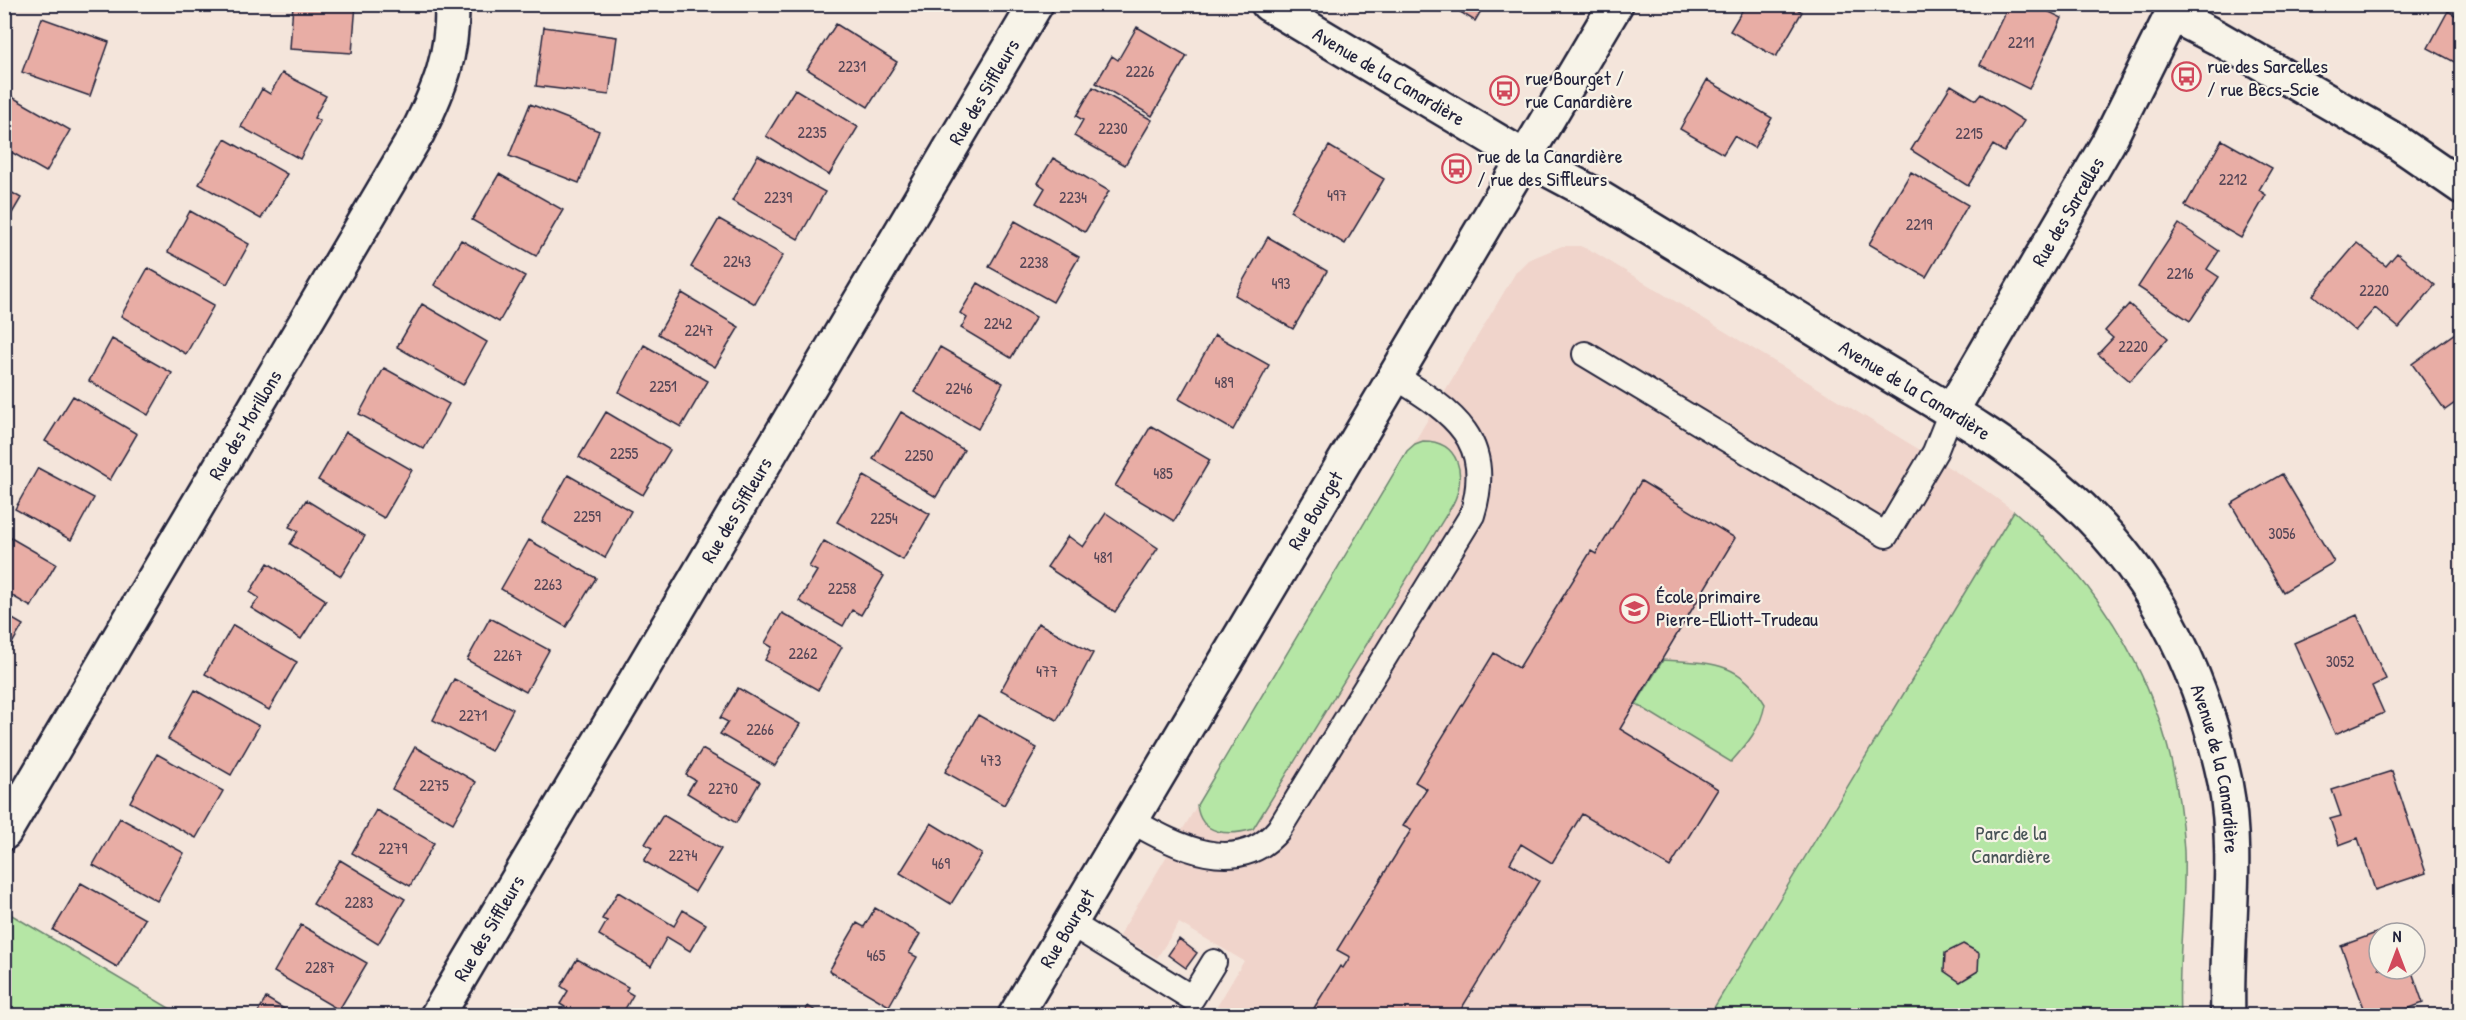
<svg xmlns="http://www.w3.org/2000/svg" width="2466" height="1020" font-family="'Patrick Hand',sans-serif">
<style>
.built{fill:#f0d4cb}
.green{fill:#b5e6a5;stroke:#6c8470;stroke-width:1.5}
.building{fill:#e8ada5;stroke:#22223b;stroke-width:1.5}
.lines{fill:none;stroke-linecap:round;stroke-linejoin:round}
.service-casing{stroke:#22223b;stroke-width:28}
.minor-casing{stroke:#22223b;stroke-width:38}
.tertiary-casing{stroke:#22223b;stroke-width:38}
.service{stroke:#f7f3e8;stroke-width:24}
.minor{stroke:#f7f3e8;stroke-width:33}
.tertiary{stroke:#f7f3e8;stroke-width:33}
.labels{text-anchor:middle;stroke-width:4.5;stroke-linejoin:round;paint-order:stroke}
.number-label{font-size:16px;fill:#544556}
.poi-label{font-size:20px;fill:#22223b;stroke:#f7f3e8;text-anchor:start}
.street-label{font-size:20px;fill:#22223b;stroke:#f7f3e8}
.park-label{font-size:20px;fill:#475356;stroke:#f7f3e8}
</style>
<rect width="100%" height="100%" fill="#f4e5db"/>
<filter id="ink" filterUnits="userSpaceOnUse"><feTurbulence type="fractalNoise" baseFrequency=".0167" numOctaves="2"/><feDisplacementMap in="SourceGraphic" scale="12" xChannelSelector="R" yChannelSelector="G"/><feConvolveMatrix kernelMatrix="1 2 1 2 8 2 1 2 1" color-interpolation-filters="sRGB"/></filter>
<g filter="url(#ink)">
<path class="built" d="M1562,246H1580L1594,252L1981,487L2014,511L1709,1015H1212L1244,961L1179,923L1157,958L1119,936L1516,272L1528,260Z"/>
<path class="green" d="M1423,441C1460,441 1467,476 1453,504L1253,829C1230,836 1200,836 1197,805L1407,451L1415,444Z
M2014,511C2118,599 2177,714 2184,851C2186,906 2177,961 2180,1015L1709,1016Z
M1663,660C1708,663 1739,660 1765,704C1761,728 1747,744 1731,762L1636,704Z
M5,911L181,1015H5Z"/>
<path class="building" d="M293,4H356L352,53L290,49Z
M1447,4H1485L1475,21Z
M1746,4H1789L1802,12L1776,57L1730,31Z
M2009,4H2033L2062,18L2029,89L1980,65Z
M2448,11L2462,19V66L2428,48Z
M42,18L109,42L90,96L22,72Z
M836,24L897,62L868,107L807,69Z
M544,27L617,37L609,95L536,86Z
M1137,27L1187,56L1152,116L1096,83L1112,56L1118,60Z
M282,73L326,96L314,118L320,121L300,159L241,127L262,89L270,94Z
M1707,80L1772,118L1754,148L1734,136L1723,154L1680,129Z
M1951,85L1976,100L1981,94L2024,121L2004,152L1993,145L1968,186L1911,150Z
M1093,87L1152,120L1125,165L1074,136L1083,120L1076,116Z
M795,89L858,127L829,175L766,136Z
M5,93L70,130L46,172L4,148Z
M530,104L599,131L579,183L509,156Z
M225,139L287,174L261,219L199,184Z
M2222,140L2272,168L2259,190L2266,195L2241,238L2185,206Z
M1329,146L1384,179L1345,244L1290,211Z
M758,155L825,192L798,239L732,201Z
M1053,158L1109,191L1085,232L1036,203L1045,188L1038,183Z
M1911,172L1968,205L1926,277L1869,244Z
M499,174L563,210L536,256L472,220Z
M4,188L21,198L4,227Z
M190,211L249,244L227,284L168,252Z
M719,219L783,255L755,304L691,267Z
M1015,221L1079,257L1053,302L989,267Z
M2179,224L2219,251L2207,269L2219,277L2190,321L2138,287Z
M1268,237L1327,271L1293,329L1235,295Z
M461,240L525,276L499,322L434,285Z
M2357,243L2386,266L2397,253L2435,285L2399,328L2375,308L2355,331L2313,295Z
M148,268L214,305L186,354L121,316Z
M978,283L1036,317L1011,358L961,328L967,318L960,313Z
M682,293L739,327L715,367L658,334Z
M422,304L487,342L463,385L397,347Z
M2129,304L2168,338L2130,381L2098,354L2113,338L2105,331Z
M2462,328V398L2445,410L2412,364Z
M1215,335L1269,365L1233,430L1179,399Z
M112,339L172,373L148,415L89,381Z
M644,345L708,381L681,427L619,392Z
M940,347L1003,383L978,429L914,392Z
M384,368L449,404L424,449L359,414Z
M73,396L137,434L110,480L45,441Z
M606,412L670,450L643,495L579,457Z
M901,412L964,450L936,497L873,459Z
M1151,426L1210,460L1174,521L1115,486Z
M346,432L412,470L384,518L318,480Z
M38,468L94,498L71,540L15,509Z
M2282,474L2334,562L2283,592L2231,504Z
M568,475L631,511L605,558L542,522Z
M864,476L930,514L903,560L837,522Z
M1641,481L1735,538L1620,729L1718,789L1670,867L1582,814L1552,863L1521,844L1510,863L1539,881L1457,1016L1444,1013L1442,1016H1327L1314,1008L1340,966L1343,968L1350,957L1337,950L1411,830L1403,826L1427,789L1415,782L1494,653L1519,668L1591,551L1596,554Z
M306,500L365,536L341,576L290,544L298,531L289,527Z
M1106,513L1158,548L1115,612L1047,567L1068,536L1083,547Z
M4,534L56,564L31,607L4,591Z
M529,540L596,578L566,627L501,589Z
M824,541L884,576L861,615L852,610L843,626L799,601L817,571L809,567Z
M268,563L326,600L301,639L251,608L259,598L250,592Z
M782,613L842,647L818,690L765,660L772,647L765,643Z
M4,614L23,625L4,657Z
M2357,615L2386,679L2372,686L2384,713L2335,734L2294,643Z
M490,618L549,650L526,692L467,660Z
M1038,623L1093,653L1057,720L1001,690Z
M233,625L297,662L269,710L205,674Z
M454,679L513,709L491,751L433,720Z
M738,688L800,724L775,766L720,734L728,722L720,718Z
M195,690L259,726L231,775L168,739Z
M978,715L1037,748L1004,805L945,772Z
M415,747L476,782L453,823L392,789Z
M702,749L760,782L736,823L687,793L695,780L686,775Z
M157,754L223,791L196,838L130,802Z
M2392,771L2426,873L2375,890L2358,838L2339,845L2330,819L2341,816L2332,790Z
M376,810L434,843L410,886L352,853Z
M663,815L721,849L695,892L644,861L652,848L645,844Z
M120,818L184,853L157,901L93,865Z
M931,823L982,854L951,904L900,873Z
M340,860L405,899L378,944L313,904Z
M81,883L145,919L117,967L53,930Z
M618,892L674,926L683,910L706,924L690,951L667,937L651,966L599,935L607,921L602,919Z
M875,908L920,934L909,953L917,957L889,1006L829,971L857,923L864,927Z
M301,925L367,963L339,1010L274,972Z
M2395,926L2397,933H2379V969H2411L2423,1003L2389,1016H2367L2341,946Z
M1179,939L1197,953L1186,968L1168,955Z
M1963,944L1979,953L1978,971L1960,982L1944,971L1945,953Z
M577,959L628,987L626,991L633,995L621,1016H579L560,1004L568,991L561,986Z
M266,998L296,1016H256Z
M808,1006L823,1016H802Z"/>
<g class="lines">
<defs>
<path id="service" d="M1585,354L1886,535L1935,452L1951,412
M1132,821C1176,846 1238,879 1279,829L1472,515C1495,440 1454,413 1396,377
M1070,923L1192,998L1214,962"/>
<g id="minor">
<path id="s1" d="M1268,4L1526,158"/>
<path d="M2173,15L2218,38L2391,138L2462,187"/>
<path id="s2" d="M1951,412L2108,143L2177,4"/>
<path id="s3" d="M4,833L418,132C440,87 453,56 452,4"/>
<path id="s4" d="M437,1016L1036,4"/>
</g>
<g id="tertiary">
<path id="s5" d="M1526,158L1590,192C1681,247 1772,302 1862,358C1928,398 1998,436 2057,486C2150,564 2200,665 2225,782C2240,859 2225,938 2228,1016"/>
<path id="s6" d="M1015,1016L1616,4"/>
</g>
</defs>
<use href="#service" class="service-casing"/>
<use href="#minor" class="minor-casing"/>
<use href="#tertiary" class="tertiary-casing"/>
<use href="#service" class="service"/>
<use href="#minor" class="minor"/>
<use href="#tertiary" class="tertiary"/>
</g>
</g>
<defs>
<symbol id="bus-ring" viewBox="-11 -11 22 22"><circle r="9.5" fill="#f7f3e8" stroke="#d1495b" stroke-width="1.5"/><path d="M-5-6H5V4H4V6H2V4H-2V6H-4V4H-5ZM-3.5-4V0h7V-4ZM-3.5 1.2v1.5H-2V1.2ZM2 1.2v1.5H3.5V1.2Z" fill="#d1495b"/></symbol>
<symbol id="school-ring" viewBox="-11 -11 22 22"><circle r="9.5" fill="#f7f3e8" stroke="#d1495b" stroke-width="1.5"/><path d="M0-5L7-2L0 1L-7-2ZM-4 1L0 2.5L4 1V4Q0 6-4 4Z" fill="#d1495b"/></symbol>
</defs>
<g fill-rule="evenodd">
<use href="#bus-ring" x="2170" y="60" width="33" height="33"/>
<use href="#bus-ring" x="1488" y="74" width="33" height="33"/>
<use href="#bus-ring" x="1440" y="152" width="33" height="33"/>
<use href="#school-ring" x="1618" y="592" width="33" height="33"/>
</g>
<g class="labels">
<g class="number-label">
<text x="2021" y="48">2211</text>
<text x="852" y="72">2231</text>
<text x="1140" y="77">2226</text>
<text x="1113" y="134">2230</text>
<text x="812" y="138">2235</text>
<text x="1969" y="139">2215</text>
<text x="2233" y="185">2212</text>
<text x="1337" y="201">497</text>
<text x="778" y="203">2239</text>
<text x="1073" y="203">2234</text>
<text x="1919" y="230">2219</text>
<text x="737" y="267">2243</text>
<text x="1034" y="268">2238</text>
<text x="2180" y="279">2216</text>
<text x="1281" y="289">493</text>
<text x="2374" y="296">2220</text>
<text x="998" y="329">2242</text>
<text x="699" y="336">2247</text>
<text x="2133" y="352">2220</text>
<text x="1224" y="388">489</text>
<text x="663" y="392">2251</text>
<text x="959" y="394">2246</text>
<text x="624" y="459">2255</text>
<text x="919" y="461">2250</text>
<text x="1163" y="479">485</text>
<text x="587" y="522">2259</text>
<text x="884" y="524">2254</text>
<text x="2282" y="539">3056</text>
<text x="1103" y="563">481</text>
<text x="548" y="590">2263</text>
<text x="842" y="594">2258</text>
<text x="803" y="659">2262</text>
<text x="508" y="661">2267</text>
<text x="2340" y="667">3052</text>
<text x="1047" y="677">477</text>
<text x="473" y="721">2271</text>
<text x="760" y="735">2266</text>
<text x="991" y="766">473</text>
<text x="434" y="791">2275</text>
<text x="723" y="794">2270</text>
<text x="393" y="854">2279</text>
<text x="683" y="861">2274</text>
<text x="941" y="869">469</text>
<text x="359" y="908">2283</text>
<text x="876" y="961">465</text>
<text x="320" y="973">2287</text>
</g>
<g class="poi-label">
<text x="2207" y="73">rue des Sarcelles<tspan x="2207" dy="23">/ rue Becs-Scie</tspan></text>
<text x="1525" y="85">rue Bourget /<tspan x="1525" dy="23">rue Canardière</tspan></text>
<text x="1477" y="163">rue de la Canardière<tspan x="1477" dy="23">/ rue des Siffleurs</tspan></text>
<text x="1656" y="603">École primaire<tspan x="1656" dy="23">Pierre-Elliott-Trudeau</tspan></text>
</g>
<g class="street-label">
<text dy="7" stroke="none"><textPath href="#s1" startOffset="141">Avenue de la Canardière</textPath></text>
<text dy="7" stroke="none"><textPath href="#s4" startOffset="1074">Rue des Siffleurs</textPath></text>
<text dy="7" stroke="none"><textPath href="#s2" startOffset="232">Rue des Sarcelles</textPath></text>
<text dy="7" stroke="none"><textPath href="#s5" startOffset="453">Avenue de la Canardière</textPath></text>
<text dy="7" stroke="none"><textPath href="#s3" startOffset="474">Rue des Morillons</textPath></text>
<text dy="7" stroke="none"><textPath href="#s4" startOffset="588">Rue des Siffleurs</textPath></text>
<text dy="7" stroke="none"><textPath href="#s6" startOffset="588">Rue Bourget</textPath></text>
<text dy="7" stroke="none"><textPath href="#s5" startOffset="957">Avenue de la Canardière</textPath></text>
<text dy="7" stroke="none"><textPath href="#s4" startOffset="102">Rue des Siffleurs</textPath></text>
<text dy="7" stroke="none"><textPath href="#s6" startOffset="102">Rue Bourget</textPath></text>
</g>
<g class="park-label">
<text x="2011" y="840">Parc de la<tspan x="2011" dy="23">Canardière</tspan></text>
</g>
</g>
<rect width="2466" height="1020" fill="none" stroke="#f7f3e8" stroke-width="24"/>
<rect x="12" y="12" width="2442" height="996" fill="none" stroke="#22223b" stroke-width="2" filter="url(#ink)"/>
<g transform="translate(2397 951)"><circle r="28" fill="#f7f3e8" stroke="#a29fa3" stroke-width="1.5"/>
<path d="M0-4.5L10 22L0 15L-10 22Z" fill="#d1495b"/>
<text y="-9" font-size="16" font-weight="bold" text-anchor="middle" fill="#22223b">N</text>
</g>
</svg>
